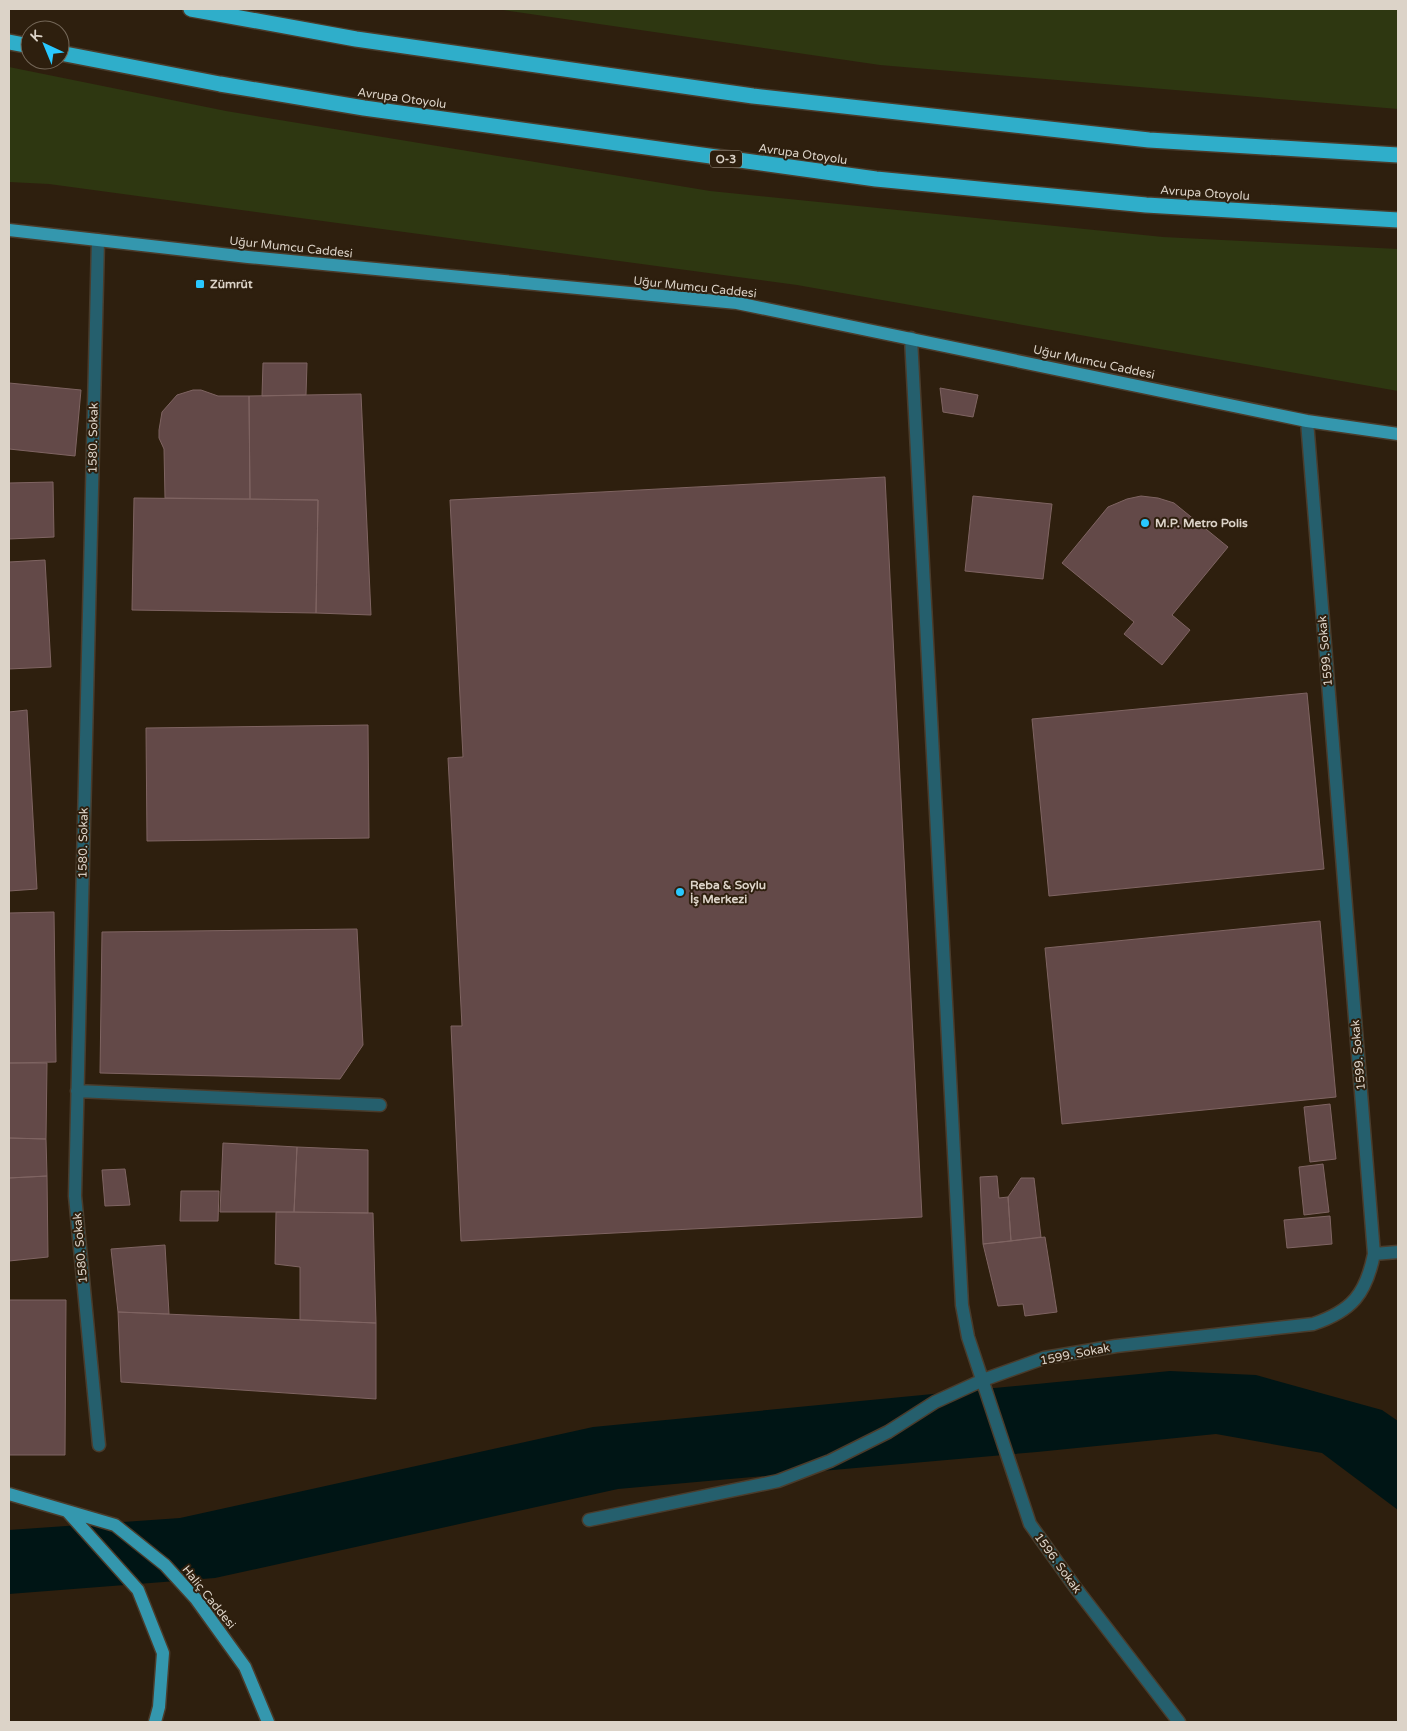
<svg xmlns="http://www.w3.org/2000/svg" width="1407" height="1731" font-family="'Varela Round',sans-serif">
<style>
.green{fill:#2e3711}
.water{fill:#001515}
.building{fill:#634948;stroke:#7f6462}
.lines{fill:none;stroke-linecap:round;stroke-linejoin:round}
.minor-casing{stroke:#4a3c2c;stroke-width:15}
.major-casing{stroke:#4a3c2c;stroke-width:15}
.highway-casing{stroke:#4a3c2c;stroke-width:18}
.minor{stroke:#255f6d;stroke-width:12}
.major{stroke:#3497ae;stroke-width:12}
.highway{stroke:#2faeca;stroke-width:15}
.poi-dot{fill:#29c8ff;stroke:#2e1f0e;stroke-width:2}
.labels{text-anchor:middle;stroke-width:4;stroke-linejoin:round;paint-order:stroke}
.shield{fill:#2e1f0e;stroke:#a89d90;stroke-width:1}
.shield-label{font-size:11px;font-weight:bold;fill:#dcd3c8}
.street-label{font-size:12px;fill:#dcd3c8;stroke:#2e1f0e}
.poi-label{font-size:12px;font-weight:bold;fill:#dcd3c8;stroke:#2e1f0e;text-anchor:start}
</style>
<rect width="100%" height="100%" fill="#2e1f0e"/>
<path class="green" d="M496,9H1398V109L880,65Z
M9,67L226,111L710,191L1163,237L1398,249V391L797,285L49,184L9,182Z"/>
<path class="water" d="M1170,1371L1256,1375L1382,1410L1398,1421V1510L1322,1453L1216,1434L1037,1452L618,1489L215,1578L9,1594V1530L180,1518L593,1427Z"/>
<path class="building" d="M263,363H307L306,395L262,396Z
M9,383L81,390L75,456L9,449Z
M940,388L978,395L973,417L943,412Z
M193,390H201L218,396H249L250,499L165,498L164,449L159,438V430L162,412L177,395Z
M361,394L371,615L316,613L318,500L250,499L249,396Z
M885,477L922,1217L461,1241L451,1026H462L448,758L463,757L450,500Z
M53,482L54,537L9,539V483Z
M973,496L1052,504L1043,579L965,571Z
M1141,496L1158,498L1174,503L1228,547L1172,615L1190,630L1162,665L1124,634L1134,622L1062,563L1108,507L1127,499Z
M134,498L318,500L316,613L132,610Z
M45,560L51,667L9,669V562Z
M1307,693L1324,869L1049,896L1032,719Z
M27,710L37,889L9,891V712Z
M368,725L369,838L147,841L146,728Z
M54,912L56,1062L9,1063V913Z
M1320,921L1336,1097L1062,1124L1045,948Z
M357,929L363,1045L340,1079L100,1073L102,932Z
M9,1063H47L46,1139L9,1138Z
M1330,1104L1336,1159L1310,1162L1304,1107Z
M9,1138L46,1139L47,1176L9,1178Z
M223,1143L297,1147L294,1212H220Z
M297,1147L368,1150V1213L294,1212Z
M1323,1164L1329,1212L1304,1215L1299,1167Z
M125,1169L130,1205L105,1206L102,1170Z
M47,1176L48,1257L9,1261V1178Z
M997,1176L999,1198L1008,1197L1011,1241L983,1244L980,1177Z
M1021,1178H1034L1041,1237L1011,1241L1008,1197Z
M181,1191H219L218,1221H180Z
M276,1212L373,1213L376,1323L300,1320V1267L275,1264Z
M1330,1216L1332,1244L1287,1248L1284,1220Z
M1045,1237L1057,1312L1025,1316L1023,1304L998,1306L983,1244Z
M165,1245L169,1314L118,1312L111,1249Z
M9,1300H66L65,1455H9Z
M118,1312L376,1323V1399L121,1382Z"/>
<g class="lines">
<defs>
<path id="minor" d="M98,240L75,1196L99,1445
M911,338L962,1305L968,1337L1030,1524L1075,1587L1179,1722
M77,1091L380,1105
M1374,1254L1398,1252
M589,1520L778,1481L830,1461L888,1432L935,1402L983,1380L1044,1358L1116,1346L1313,1324C1352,1311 1366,1294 1374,1254L1307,421"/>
<path id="major" d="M9,230L248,257L737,303L1307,421L1398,434
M9,1494L115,1525L165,1565L196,1599L245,1667L268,1722
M67,1511L138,1590L163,1653L159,1707L155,1722"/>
<path id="highway" d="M191,9L356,39L753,96L1149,140L1398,155
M9,42L30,46
M60,53L220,84L364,108L876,179L1146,205L1398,220"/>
</defs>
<use href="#minor" class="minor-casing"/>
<use href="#major" class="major-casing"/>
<use href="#highway" class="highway-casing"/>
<use href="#minor" class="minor"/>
<use href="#major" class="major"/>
<use href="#highway" class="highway"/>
</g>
<g class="poi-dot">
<rect x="195" y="279" width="10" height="10" rx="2.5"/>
<circle cx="1145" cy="523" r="5"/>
<circle cx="680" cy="892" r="5"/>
</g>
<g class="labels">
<rect class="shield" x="710" y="150.5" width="32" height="17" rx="4"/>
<g class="shield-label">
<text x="726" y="163">O-3</text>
</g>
<g class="street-label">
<text transform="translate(402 98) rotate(8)" y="4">Avrupa Otoyolu</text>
<text transform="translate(803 154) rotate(8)" y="4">Avrupa Otoyolu</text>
<text transform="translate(1205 193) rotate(4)" y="4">Avrupa Otoyolu</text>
<text transform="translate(291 247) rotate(6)" y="4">Uğur Mumcu Caddesi</text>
<text transform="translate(695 287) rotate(6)" y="4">Uğur Mumcu Caddesi</text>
<text transform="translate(1094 362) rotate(12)" y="4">Uğur Mumcu Caddesi</text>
<text transform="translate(93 438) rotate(-89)" y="4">1580. Sokak</text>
<text transform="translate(1325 651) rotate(-95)" y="4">1599. Sokak</text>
<text transform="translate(83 843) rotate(-89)" y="4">1580. Sokak</text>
<text transform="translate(1358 1055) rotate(-95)" y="4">1599. Sokak</text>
<text transform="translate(80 1248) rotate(-95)" y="4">1580. Sokak</text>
<text transform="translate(1075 1354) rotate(-11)" y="4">1599. Sokak</text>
<text transform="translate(1058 1563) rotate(54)" y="4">1596. Sokak</text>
<text transform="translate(209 1597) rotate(51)" y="4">Haliç Caddesi</text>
</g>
<g class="poi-label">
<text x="210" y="288">Zümrüt</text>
<text x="1155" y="527">M.P. Metro Polis</text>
<text x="690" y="889">Reba &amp; Soylu<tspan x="690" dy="14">İş Merkezi</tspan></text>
</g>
</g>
<rect width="1407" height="1731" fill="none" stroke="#dcd3c8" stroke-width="20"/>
<g transform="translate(45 45) rotate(316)"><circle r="24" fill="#2e1f0e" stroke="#746758"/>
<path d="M0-4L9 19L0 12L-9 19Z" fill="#29c8ff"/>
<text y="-8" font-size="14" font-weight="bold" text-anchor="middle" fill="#dcd3c8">K</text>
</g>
</svg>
